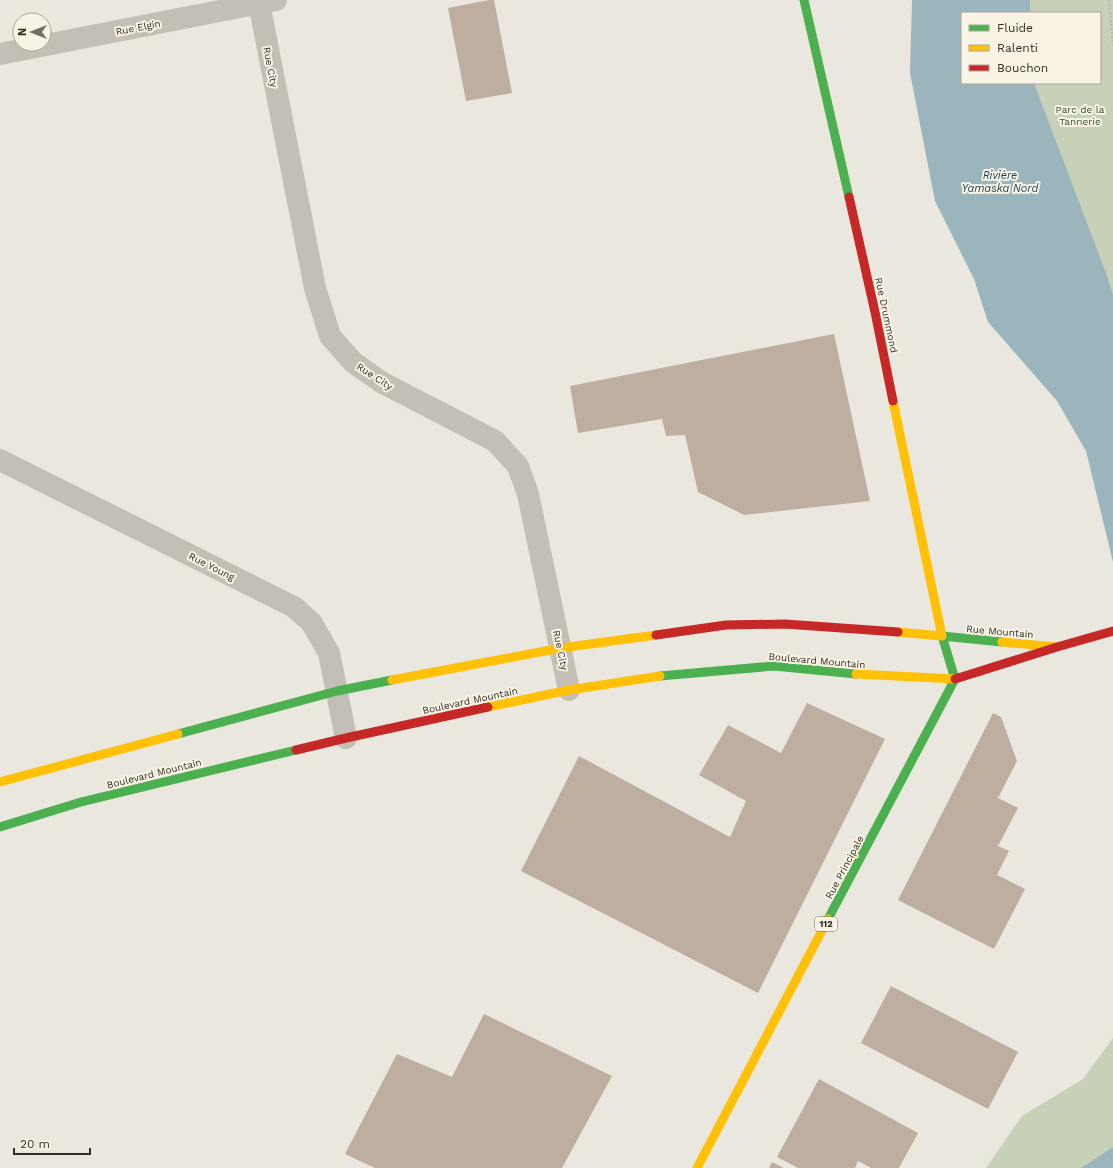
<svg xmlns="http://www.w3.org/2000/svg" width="1113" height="1168" font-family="'Work Sans',sans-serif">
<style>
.green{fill:#c7d1b8}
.water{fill:#9ab5bc}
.building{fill:#beae9f}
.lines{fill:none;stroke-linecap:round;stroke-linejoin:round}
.path{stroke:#bcb8b0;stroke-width:2.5;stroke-dasharray:2 2;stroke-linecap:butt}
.street{stroke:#c3bfb7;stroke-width:22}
.fast{stroke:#4caf50;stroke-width:9}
.slow{stroke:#ffc107;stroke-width:9}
.jam{stroke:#c62828;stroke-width:9}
.labels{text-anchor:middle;stroke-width:4;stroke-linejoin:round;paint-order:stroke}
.shield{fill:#f8f3e4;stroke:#6e685f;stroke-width:1}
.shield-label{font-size:9px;font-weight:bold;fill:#332d26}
.street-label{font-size:10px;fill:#332d26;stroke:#f8f3e4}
.park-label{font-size:10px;fill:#3b512a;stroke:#f8f3e4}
.water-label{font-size:11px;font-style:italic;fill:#1c4654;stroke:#f8f3e4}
</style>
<rect width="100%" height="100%" fill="#eae7de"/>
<path class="green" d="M1030,0H1113V295L1108,278L1034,83H1100V13H1030Z
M1113,1038V1147L1081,1168H986L1022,1116L1083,1079Z"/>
<path class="water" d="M912,0H1030V13H962V83H1034L1108,278L1113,295V562L1086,451L1057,401L988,322L974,279L935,201L910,73Z
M1113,1147V1168H1081Z"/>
<path class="building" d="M489,0H494L512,93L466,101L448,8Z
M834,334L870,501L744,515L698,492L685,435L666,436L662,419L578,433L570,386Z
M807,703L885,739L758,993L521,871L579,756L730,837L746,801L699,775L728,725L781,753Z
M993,713L1001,717L1017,761L998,798L1018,808L998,846L1009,851L997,875L1025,889L994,949L898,900Z
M891,986L1018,1052L988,1109L861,1043Z
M484,1014L612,1076L562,1168H375L345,1154L397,1054L452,1077Z
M819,1079L918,1133L899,1168H871L858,1161L855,1168H798L777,1157Z
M772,1162L784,1168H769Z"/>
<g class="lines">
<path class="path" d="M1109,0L1113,45"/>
<path class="street" d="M259,3L315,288L330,336L353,362L381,382L495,441L518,466L528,494L569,690
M0,54L276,0
M0,460L294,607L311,622L329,653L346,738"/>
<path class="fast" d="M804,0L849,197
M660,676L774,666L856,674
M178,734L337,691L392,680
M0,827L81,802L296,750
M828,919L955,679L942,636L1002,642"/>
<path class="slow" d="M893,401L942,636L898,632
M1002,642L1057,647
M856,674L955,679
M392,680L561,648L656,635
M488,707L569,690L660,676
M0,782L178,734
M697,1168L828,919"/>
<path class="jam" d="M849,197L875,312L893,401
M656,635L726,625L785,624L898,632
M955,679L1057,647L1113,631
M296,750L346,738L488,707"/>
</g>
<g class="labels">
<rect class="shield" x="815" y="917" width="22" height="14" rx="3"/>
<g class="shield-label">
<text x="826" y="927">112</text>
</g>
<g class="street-label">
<text transform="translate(138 27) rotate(-11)" y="4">Rue Elgin</text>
<text transform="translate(271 67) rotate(79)" y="4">Rue City</text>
<text transform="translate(887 315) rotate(78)" y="4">Rue Drummond</text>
<text transform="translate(375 376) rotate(33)" y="4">Rue City</text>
<text transform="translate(212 566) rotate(27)" y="4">Rue Young</text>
<text transform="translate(1000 631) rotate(5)" y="4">Rue Mountain</text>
<text transform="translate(561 650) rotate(78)" y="4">Rue City</text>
<text transform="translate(817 660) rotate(5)" y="4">Boulevard Mountain</text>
<text transform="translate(470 700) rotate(-12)" y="4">Boulevard Mountain</text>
<text transform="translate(154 773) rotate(-14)" y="4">Boulevard Mountain</text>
<text transform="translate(844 867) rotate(-62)" y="4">Rue Principale</text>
</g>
<g class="park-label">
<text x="1080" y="113">Parc de la<tspan x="1080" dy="12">Tannerie</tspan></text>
</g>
<g class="water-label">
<text x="1000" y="179">Rivière<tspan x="1000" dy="13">Yamaska Nord</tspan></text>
</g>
</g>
<rect x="961" y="12" width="140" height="72" fill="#f8f3e4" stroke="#a9a498"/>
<rect x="969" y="25" width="20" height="6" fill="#4caf50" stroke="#a9a498"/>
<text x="997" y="32" font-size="12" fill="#332d26">Fluide</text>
<rect x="969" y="45" width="20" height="6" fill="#ffc107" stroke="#a9a498"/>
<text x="997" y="52" font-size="12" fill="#332d26">Ralenti</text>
<rect x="969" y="65" width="20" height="6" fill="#c62828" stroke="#a9a498"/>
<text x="997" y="72" font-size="12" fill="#332d26">Bouchon</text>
<g transform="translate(32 32) rotate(270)"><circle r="19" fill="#f8f3e4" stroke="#a9a498"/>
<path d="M0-3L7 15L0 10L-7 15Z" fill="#736e66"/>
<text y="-6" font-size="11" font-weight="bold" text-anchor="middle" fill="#332d26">N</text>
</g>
<path d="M14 1148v6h76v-6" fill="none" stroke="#332d26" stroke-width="2"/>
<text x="20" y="1148" font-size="12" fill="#332d26" stroke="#f8f3e4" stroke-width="3" paint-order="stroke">20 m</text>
</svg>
